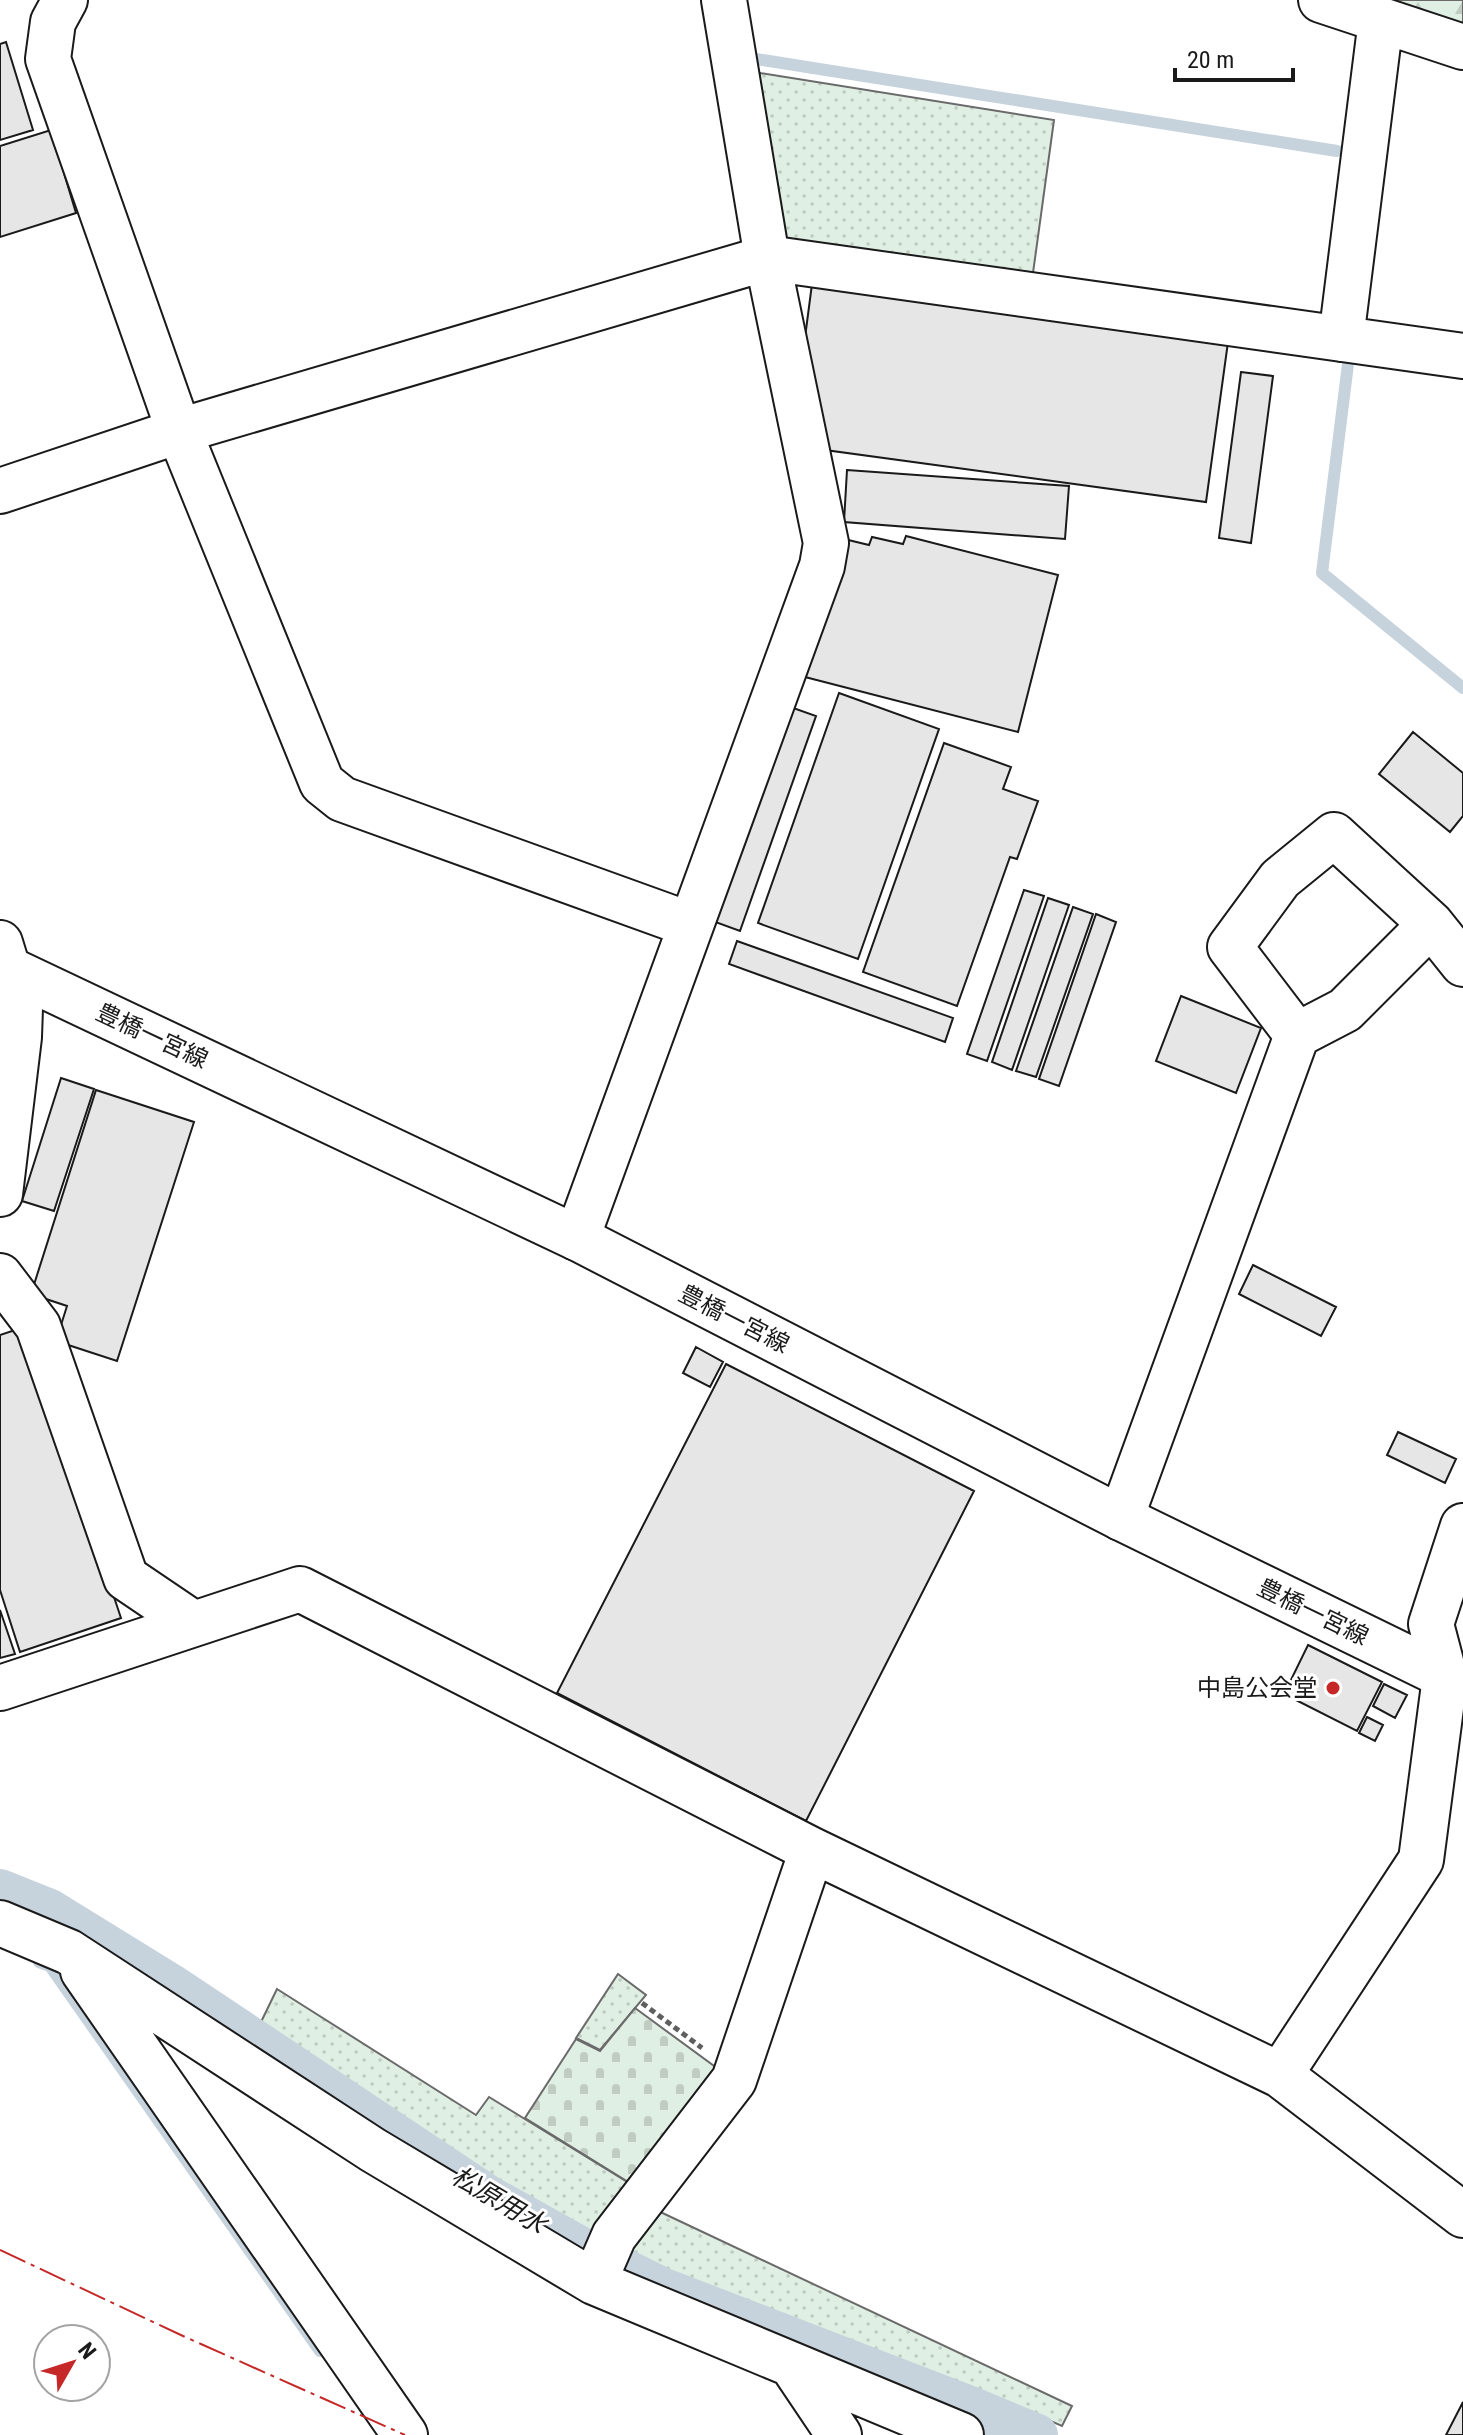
<svg xmlns="http://www.w3.org/2000/svg" width="1463" height="2435" font-family="'Roboto Condensed','Noto Sans JP',sans-serif">
<style>
.grass{fill:url(#grass-dots);stroke:#6a6a6a;stroke-width:2}
.forest{fill:url(#forest-firs);stroke:#6a6a6a;stroke-width:2}
.cemetery{fill:url(#cemetery-stones);stroke:#6a6a6a;stroke-width:2}
.lines{fill:none;stroke-linecap:round;stroke-linejoin:round}
.stream{stroke:#c6d2dc;stroke-width:12}
.canal{stroke:#c6d2dc;stroke-width:42}
.building{fill:#e6e6e6;stroke:#1a1a1a;stroke-width:2}
.minor-casing{stroke:#1a1a1a;stroke-width:48}
.major-casing{stroke:#1a1a1a;stroke-width:48}
.path{stroke:#5f5f5f;stroke-width:5;stroke-dasharray:6 4;stroke-linecap:butt}
.minor{stroke:#fff;stroke-width:44}
.major{stroke:#fff;stroke-width:44}
.power{stroke:#c62828;stroke-width:2;stroke-dasharray:28 6 4 6;stroke-linecap:butt}
.poi-dot{fill:#c62828;stroke:#fff;stroke-width:3}
.labels{text-anchor:middle;stroke-width:6;stroke-linejoin:round;paint-order:stroke}
.street-label{font-size:24px;fill:#1a1a1a;stroke:#fff}
.poi-label{font-size:24px;fill:#1a1a1a;stroke:#fff;text-anchor:end}
.water-label{font-size:26px;font-style:italic;fill:#1a1a1a;stroke:#fff}
</style>
<defs>
<pattern id="grass-dots" width="8" height="8" patternUnits="userSpaceOnUse" patternTransform="scale(2)"><rect width="8" height="8" fill="#e0efe3"/><path d="M2 2h.1M6 6h.1" fill="none" stroke="#c0ccc2" stroke-width="1.8" stroke-linecap="round"/></pattern>
<pattern id="forest-firs" width="22" height="20" patternUnits="userSpaceOnUse" patternTransform="scale(2)"><rect width="22" height="20" fill="#e0efe3"/><path d="M5 1l3.5 6h-7zM16 11l3.5 6h-7z" fill="#c0ccc2"/></pattern>
<pattern id="cemetery-stones" width="16" height="16" patternUnits="userSpaceOnUse" patternTransform="scale(2)"><rect width="16" height="16" fill="#e0efe3"/><path d="M2 7V4a2 2 0 0 1 4 0v3zM10 15v-3a2 2 0 0 1 4 0v3z" fill="#c0ccc2"/></pattern>
</defs>
<rect width="100%" height="100%" fill="#fff"/>
<path class="grass" d="M760,73L1054,120L1033,273L786,240L757,82Z
M618,1974L646,1995L600,2050L576,2038Z
M277,1989L476,2115L489,2097L637,2188L601,2238L497,2180L261,2022Z
M654,2209L1072,2406L1062,2426L977,2389L671,2272L625,2249Z"/>
<path class="forest" d="M1361,0H1463V34Z"/>
<path class="cemetery" d="M635,2008L725,2074L638,2188L525,2118L576,2039L600,2051Z"/>
<g class="lines">
<path class="stream" d="M748,48L750,58L1337,151
M1350,348L1322,573L1463,688
M39,1962L50,1966L320,2351"/>
<path class="canal" d="M0,1890L50,1910L170,1984L488,2196L589,2252L664,2289L970,2407L1037,2435"/>
</g>
<path class="building" d="M6,42L33,130L0,140V44Z
M51,130L76,213L0,237V146Z
M812,284L1228,342L1206,502L818,449L801,368Z
M1241,372L1273,376L1251,543L1219,538Z
M847,470L1069,486L1065,539L844,522Z
M906,536L1058,575L1018,732L805,677L840,538L869,545L872,537L903,544Z
M839,693L939,729L858,959L758,923Z
M782,704L816,716L740,931L707,919Z
M1413,732L1463,773V816L1450,832L1379,774Z
M944,743L1011,767L1003,789L1038,801L1017,859L1010,857L957,1006L863,972Z
M1024,890L1044,896L987,1061L967,1054Z
M1048,898L1069,905L1012,1070L992,1062Z
M1073,907L1093,914L1036,1077L1016,1071Z
M1096,914L1116,922L1059,1086L1039,1079Z
M737,941L953,1018L945,1042L729,964Z
M1181,996L1261,1028L1236,1093L1156,1061Z
M61,1078L94,1089L54,1211L22,1201Z
M96,1090L194,1122L117,1361L56,1341L67,1306L31,1294Z
M1253,1265L1336,1307L1321,1336L1239,1294Z
M24,1327L121,1618L20,1652L0,1590V1335Z
M696,1347L723,1362L710,1387L683,1373Z
M726,1364L974,1491L806,1821L557,1693Z
M1398,1432L1456,1459L1445,1483L1387,1455Z
M0,1610L15,1654L0,1658Z
M1308,1645L1382,1682L1357,1731L1284,1694Z
M1384,1684L1407,1695L1395,1718L1373,1706Z
M1367,1717L1383,1725L1375,1741L1359,1733Z
M1463,2402V2435H1446Z"/>
<g class="lines">
<defs>
<path id="minor" d="M65,0L53,22L48,59L179,431L322,783L342,799L691,925
M1321,0L1463,47
M1341,339L1381,20
M0,491L179,431L767,258L1463,356
M0,943L20,1008L19,1037L0,1194
M1297,1035L1230,947L1280,879L1334,835L1431,924L1463,964
M577,1238L822,566L826,543L767,258L724,0
M0,1276L38,1326L126,1578L194,1624
M1121,1518L1297,1035L1345,1010L1431,924
M0,1688L300,1589L812,1850L1280,2075L1463,2215
M0,1923L69,1952L373,2150L594,2282L961,2435
M83,1971L405,2435
M1280,2075L1421,1860L1445,1677L1431,1624L1463,1526
M594,2282L614,2236L734,2080L812,1850
M792,2365L839,2435"/>
<path id="major" d="M0,965L577,1238L1121,1518L1463,1685"/>
</defs>
<use href="#minor" class="minor-casing"/>
<use href="#major" class="major-casing"/>
<path class="path" d="M642,2003L702,2048"/>
<use href="#minor" class="minor"/>
<use href="#major" class="major"/>
<path class="power" d="M0,2250L183,2336L405,2435"/>
</g>
<circle class="poi-dot" cx="1333" cy="1688" r="8"/>
<g class="labels">
<g class="street-label">
<text transform="translate(152 1036) rotate(25)" y="8">豊橋一宮線</text>
<text transform="translate(734 1319) rotate(27)" y="8">豊橋一宮線</text>
<text transform="translate(1313 1612) rotate(26)" y="8">豊橋一宮線</text>
</g>
<g class="poi-label">
<text x="1317" y="1696">中島公会堂</text>
</g>
<g class="water-label">
<text transform="translate(499 2200) rotate(31)" y="9">松原用水</text>
</g>
</g>
<g transform="translate(72 2363) rotate(51)"><circle r="38" fill="#ffffff" stroke="#a3a3a3" stroke-width="2"/>
<path d="M0-6L14 30L0 20L-14 30Z" fill="#c62828"/>
<text y="-12" font-size="22" font-weight="bold" text-anchor="middle" fill="#1a1a1a">N</text>
</g>
<path d="M1175 68v12h118v-12" fill="none" stroke="#1a1a1a" stroke-width="4"/>
<text x="1187" y="68" font-size="24" fill="#1a1a1a" stroke="#ffffff" stroke-width="6" paint-order="stroke">20 m</text>
</svg>
